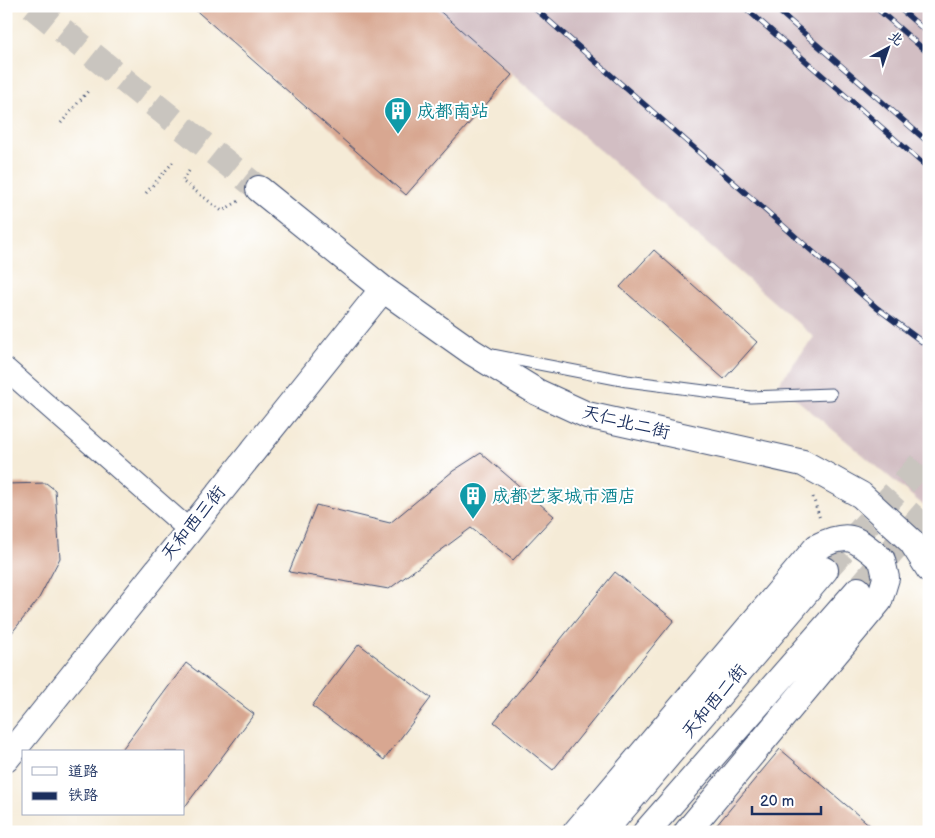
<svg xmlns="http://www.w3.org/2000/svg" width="935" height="838" font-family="'Balsamiq Sans','LXGW WenKai TC',sans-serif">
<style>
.industrial{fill:#d2bec3}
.building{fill:#d8a791}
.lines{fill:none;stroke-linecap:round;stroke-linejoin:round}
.tertiary-tunnel{stroke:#c9c5bf;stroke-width:26;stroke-dasharray:26 13;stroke-linecap:butt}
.service-casing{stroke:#3c4b70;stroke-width:13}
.minor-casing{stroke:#3c4b70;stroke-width:23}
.tertiary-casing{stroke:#3c4b70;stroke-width:28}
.path{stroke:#3c4b70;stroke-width:3;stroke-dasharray:1 4;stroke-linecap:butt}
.service{stroke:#fff;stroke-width:11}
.minor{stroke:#fff;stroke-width:21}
.tertiary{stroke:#fff;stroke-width:26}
.rail-casing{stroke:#1b2f5e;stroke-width:5.5}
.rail{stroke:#fff;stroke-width:4;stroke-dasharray:11;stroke-linecap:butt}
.labels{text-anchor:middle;stroke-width:4;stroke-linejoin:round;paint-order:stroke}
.culture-label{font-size:18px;fill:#0d838f;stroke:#fff;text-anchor:start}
.street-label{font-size:18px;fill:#1b2f5e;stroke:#fff}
</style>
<rect width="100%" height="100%" fill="#fff"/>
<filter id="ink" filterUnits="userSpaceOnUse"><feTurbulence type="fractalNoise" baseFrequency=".02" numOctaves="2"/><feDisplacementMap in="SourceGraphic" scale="10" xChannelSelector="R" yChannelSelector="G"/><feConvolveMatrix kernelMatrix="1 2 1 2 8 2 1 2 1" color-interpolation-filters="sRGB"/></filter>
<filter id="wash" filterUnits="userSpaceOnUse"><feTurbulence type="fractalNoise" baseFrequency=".0096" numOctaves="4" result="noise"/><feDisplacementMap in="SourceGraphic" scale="20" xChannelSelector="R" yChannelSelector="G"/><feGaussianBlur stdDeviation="1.12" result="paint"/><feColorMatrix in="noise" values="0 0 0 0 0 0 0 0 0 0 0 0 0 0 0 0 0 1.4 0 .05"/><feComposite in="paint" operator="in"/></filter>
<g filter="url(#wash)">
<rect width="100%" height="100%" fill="#f5ebd7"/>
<path class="industrial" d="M434,6H929V510L778,384L814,337Z"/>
<g id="blocks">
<path class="building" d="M191,6H434L512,75L406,195Z
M654,250L757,342L724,379L620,287Z
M481,453L554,516L513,560L471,528L389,589L289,572L316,505L390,523L453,471Z
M46,483L55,490L60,558L38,600L6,640V484Z
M615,572L674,620L553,770L494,722Z
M359,644L431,698L384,760L312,706Z
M186,663L254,714L184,808V752H120Z
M780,749L878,832H711Z"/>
</g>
</g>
<g filter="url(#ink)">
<use href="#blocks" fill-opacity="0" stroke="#3c4b70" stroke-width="1"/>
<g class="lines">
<path class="tertiary-tunnel" d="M32,6L259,189
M825,570L929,455
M858,590L929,508"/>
<defs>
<path id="service" d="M492,355L627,381L751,397L831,394"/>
<path id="minor" d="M6,369L188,529"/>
<path id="tertiary" d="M259,189L383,289L472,352L537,392L587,415L803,463L861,495L912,542L929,569
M6,759L383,289
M576,832L817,547C850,530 856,539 882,560L886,578L879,601L687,832
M603,832L825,570
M646,832L858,590"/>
</defs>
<use href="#service" class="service-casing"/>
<use href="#minor" class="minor-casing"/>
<use href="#tertiary" class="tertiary-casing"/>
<path class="path" d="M61,123L88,91
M189,171L182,181L222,211L239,201
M146,193L175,160
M813,497L820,519"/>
<use href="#service" class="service"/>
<use href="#minor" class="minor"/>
<use href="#tertiary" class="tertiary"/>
<defs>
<path id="rail" d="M532,6L877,308L929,347
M743,6L929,169
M773,6L929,143
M874,6L929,54
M897,6L929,34"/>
</defs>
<use href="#rail" class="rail-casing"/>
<use href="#rail" class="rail"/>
</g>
</g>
<defs>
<symbol id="building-pin" viewBox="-11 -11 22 30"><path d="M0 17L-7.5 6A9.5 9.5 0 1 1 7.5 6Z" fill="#0f9aa8" stroke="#fff"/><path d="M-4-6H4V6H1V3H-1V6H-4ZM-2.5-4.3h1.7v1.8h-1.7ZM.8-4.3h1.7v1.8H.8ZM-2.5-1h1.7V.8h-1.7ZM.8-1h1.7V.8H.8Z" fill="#fff"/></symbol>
</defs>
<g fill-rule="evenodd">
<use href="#building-pin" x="382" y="95" width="32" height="43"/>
<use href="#building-pin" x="457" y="480" width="32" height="43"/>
</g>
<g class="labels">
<g class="culture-label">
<text x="417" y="117">成都南站</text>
<text x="492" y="502">成都艺家城市酒店</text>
</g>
<g class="street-label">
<text transform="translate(626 422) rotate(14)" y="6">天仁北二街</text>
<text transform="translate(193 523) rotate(-51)" y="6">天和西三街</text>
<text transform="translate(714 701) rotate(-50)" y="6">天和西二街</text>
</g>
</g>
<rect width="935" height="838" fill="none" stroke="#fff" stroke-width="25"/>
<rect x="22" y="750" width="162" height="65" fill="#ffffff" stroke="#a4acbf"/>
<rect x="32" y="767" width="25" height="8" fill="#ffffff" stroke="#a4acbf"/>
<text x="68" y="776" font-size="15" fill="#1b2f5e">道路</text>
<rect x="32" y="792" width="25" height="8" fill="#1b2f5e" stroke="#a4acbf"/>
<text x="68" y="800" font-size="15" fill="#1b2f5e">铁路</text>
<g transform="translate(888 48) rotate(40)" stroke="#ffffff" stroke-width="4" paint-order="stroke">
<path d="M0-4L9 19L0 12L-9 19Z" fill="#1b2f5e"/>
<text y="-8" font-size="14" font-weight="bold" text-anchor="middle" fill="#1b2f5e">北</text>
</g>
<path d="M752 806v8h69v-8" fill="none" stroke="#1b2f5e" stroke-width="2.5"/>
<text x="760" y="806" font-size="15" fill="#1b2f5e" stroke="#ffffff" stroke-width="4" paint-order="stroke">20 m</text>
</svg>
